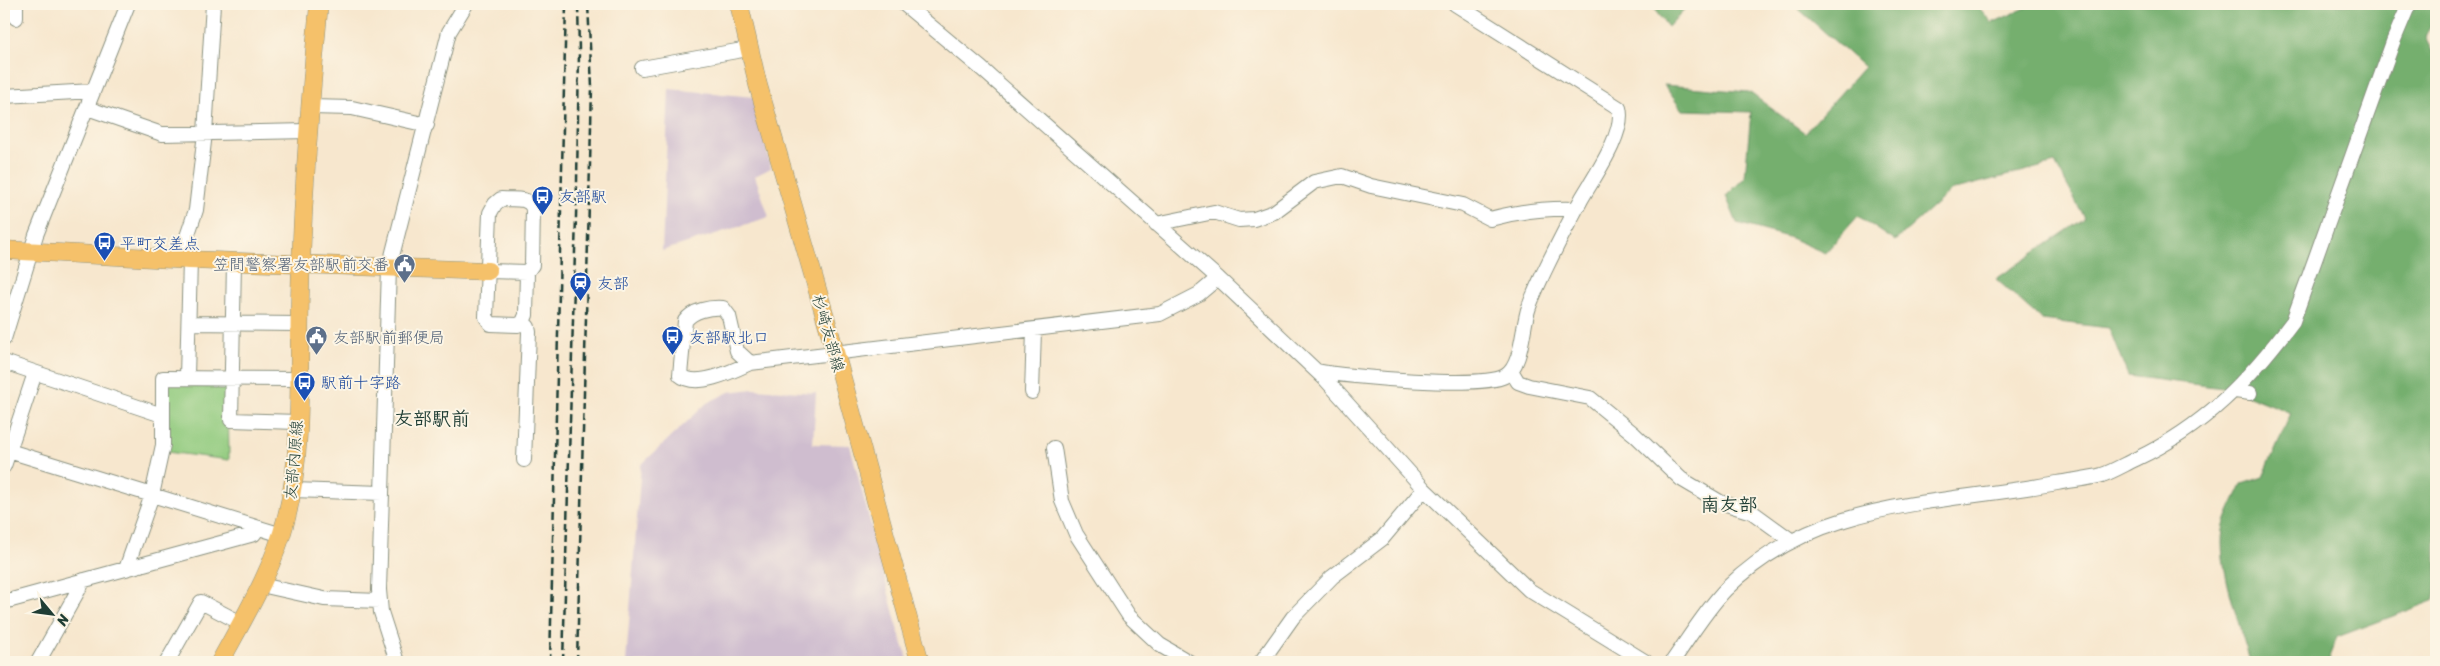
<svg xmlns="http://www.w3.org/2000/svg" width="2440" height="666" font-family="Sriracha,'Klee One',sans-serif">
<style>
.industrial{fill:#cfbdcf}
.green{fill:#92cb7f;stroke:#58845a}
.forest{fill:#75af6e;stroke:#4a7651}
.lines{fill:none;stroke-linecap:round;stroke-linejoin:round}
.minor-casing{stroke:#8b9281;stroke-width:16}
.major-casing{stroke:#8b9281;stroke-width:19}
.minor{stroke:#fff;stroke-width:14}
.major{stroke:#f5c16b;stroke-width:18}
.rail{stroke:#1f3d34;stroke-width:2.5;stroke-dasharray:8 4;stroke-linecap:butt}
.labels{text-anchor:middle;stroke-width:4;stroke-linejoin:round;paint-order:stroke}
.transit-label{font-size:16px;fill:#164399;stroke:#fcf5e5;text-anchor:start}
.service-label{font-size:16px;fill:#4e5e75;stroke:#fcf5e5;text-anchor:end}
.street-label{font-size:16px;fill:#1f3d34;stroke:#fcf5e5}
.quarter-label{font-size:19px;font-weight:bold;fill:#1f3d34;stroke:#fcf5e5}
</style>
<rect width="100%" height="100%" fill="#fcf5e5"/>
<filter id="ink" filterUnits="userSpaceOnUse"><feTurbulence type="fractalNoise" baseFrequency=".02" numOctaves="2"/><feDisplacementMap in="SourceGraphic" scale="10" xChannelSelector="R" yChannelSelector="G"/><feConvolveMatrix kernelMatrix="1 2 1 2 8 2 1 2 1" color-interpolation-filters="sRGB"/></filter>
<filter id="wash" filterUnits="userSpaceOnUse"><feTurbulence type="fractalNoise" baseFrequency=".0096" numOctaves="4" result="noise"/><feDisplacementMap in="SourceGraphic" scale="20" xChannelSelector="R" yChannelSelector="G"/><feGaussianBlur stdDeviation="1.12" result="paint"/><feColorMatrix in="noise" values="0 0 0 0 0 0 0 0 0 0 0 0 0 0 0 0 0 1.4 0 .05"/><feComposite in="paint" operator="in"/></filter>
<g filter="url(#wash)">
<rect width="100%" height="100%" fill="#f7e7ce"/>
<path class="industrial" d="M669,89L754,97L771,168L755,176L769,217L662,251Z
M753,389L816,393L813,444L850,445L899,633L909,662H626L641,465L707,403L729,392Z"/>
<path class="green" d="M168,382H228L229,460L167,452Z"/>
<path class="forest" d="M1650,4H1689L1668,27Z
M1793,4H1976L1992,23L2034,4H2436V17L2425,36L2436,60V600L2337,637L2327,662H2250C2241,627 2217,565 2223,530C2226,515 2236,498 2242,484L2263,477L2291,413L2231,389L2128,376L2109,328L2042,320L1996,279L2085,218L2055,163L1952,190L1895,241L1858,216L1825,253L1791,238L1737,223L1726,196L1745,177L1751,112L1682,110L1664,85L1749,92L1805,133L1864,67Z"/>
</g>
<g filter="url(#ink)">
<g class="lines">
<defs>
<path id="minor" d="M904,4L982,69L1218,278L1326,380L1424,489L1529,590L1646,662
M16,18V4
M642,68L748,49
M4,96L93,91
M310,107L352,108L427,125
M87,108L162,134L308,131
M501,199C512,200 528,196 533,208L532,265L527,272L526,315L523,322L518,325L491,324L486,317L490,213L495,204Z
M1156,224L1214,212L1239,220L1254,219L1274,212L1314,182L1342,176L1371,186L1463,205L1490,219C1519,211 1546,208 1576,209
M179,260L196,210L205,133L213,4
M234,262L231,420L298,422
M488,271L527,272
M523,322L528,327L529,332L524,460
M189,323L299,324
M4,339L36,235L128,4
M4,362L162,415
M750,363L737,351L729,316L723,308C710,307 693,310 685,321L680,375C696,389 733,371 750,363L1160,314L1199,294L1218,278
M1317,371C1346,377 1482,389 1505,376C1523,366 1522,325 1529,307C1533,295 1539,283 1544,272C1556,247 1569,222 1582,198C1594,177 1626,132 1619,108L1455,4
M1512,372L1518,382L1529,386L1590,398L1634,434L1681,479L1720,502L1752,512L1792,541
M187,377L190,260
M2235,391L2250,393
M1032,392L1034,330
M1054,448L1062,501L1076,534L1129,616L1160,645L1189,662
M9,451L282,535
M4,466L35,373
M293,490L382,493
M126,569L152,495L163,445V378L298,379
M261,585L324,599L380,601
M4,602L254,534L258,528
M38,662L84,580
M167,662L201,602L241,623
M397,662L381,612L379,590L389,268L449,32L466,4
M1261,662L1293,617L1332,577L1382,539L1424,489
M1672,662C1689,638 1705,611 1726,589C1817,498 1940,505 2057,483C2072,480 2088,479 2102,475C2114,471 2125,464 2136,459C2204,427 2249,380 2293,321L2393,42L2409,4"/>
<path id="major" d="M739,4L758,85L829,330L920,662
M4,250L190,260L488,271
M220,662C245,616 273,570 286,519C304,450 298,369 300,297C302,199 310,101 319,4"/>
</defs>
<use href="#minor" class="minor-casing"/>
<use href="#major" class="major-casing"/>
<use href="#minor" class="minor"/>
<use href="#major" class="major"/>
<path class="rail" d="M550,662L566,4
M563,662L577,182L579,51L578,4
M577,662L592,87L588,4"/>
</g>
</g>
<defs>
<symbol id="bus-pin" viewBox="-11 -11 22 30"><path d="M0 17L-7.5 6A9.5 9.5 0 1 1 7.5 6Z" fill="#1a4fb4" stroke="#fcf5e5"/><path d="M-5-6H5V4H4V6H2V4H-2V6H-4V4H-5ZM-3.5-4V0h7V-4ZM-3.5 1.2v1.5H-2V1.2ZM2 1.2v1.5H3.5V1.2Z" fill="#fff"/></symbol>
<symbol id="civic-pin" viewBox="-11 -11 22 30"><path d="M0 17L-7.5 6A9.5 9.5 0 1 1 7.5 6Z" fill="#5c6f8a" stroke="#fcf5e5"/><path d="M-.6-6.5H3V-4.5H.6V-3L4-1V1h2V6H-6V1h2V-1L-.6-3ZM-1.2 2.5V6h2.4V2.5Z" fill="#fff"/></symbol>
<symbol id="station-pin" viewBox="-11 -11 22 30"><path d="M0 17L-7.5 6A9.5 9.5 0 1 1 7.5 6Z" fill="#1a4fb4" stroke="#fcf5e5"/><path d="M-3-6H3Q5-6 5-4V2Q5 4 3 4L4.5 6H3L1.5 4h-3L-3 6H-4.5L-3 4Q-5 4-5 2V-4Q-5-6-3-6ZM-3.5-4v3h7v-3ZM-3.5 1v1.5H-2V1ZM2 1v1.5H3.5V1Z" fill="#fff"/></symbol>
</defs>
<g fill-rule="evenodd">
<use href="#bus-pin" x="530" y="184" width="25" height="34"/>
<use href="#bus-pin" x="92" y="230" width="25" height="34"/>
<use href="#civic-pin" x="392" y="252" width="25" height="34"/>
<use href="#station-pin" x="568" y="270" width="25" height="34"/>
<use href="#civic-pin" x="304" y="324" width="25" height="34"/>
<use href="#bus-pin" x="660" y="324" width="25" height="34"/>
<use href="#bus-pin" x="292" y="370" width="25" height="34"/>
</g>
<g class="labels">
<g class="transit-label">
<text x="559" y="202">友部駅</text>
<text x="120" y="249">平町交差点</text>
<text x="597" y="289">友部</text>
<text x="689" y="343">友部駅北口</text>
<text x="321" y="388">駅前十字路</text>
</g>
<g class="service-label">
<text x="389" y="270">笠間警察署友部駅前交番</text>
<text x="333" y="343" text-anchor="start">友部駅前郵便局</text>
</g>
<g class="street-label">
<text transform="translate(829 333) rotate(74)" y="6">杉崎友部線</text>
<text transform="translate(293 460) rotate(-85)" y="6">友部内原線</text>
</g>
<g class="quarter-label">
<text x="432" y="425">友部駅前</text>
<text x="1729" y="511">南友部</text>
</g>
</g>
<rect width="2440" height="666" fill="none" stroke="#fcf5e5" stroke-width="20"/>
<g transform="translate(52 614) rotate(119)" stroke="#fcf5e5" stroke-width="4" paint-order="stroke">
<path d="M0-4L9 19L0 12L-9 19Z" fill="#1f3d34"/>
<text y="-8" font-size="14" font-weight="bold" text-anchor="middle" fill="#1f3d34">N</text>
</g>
</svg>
